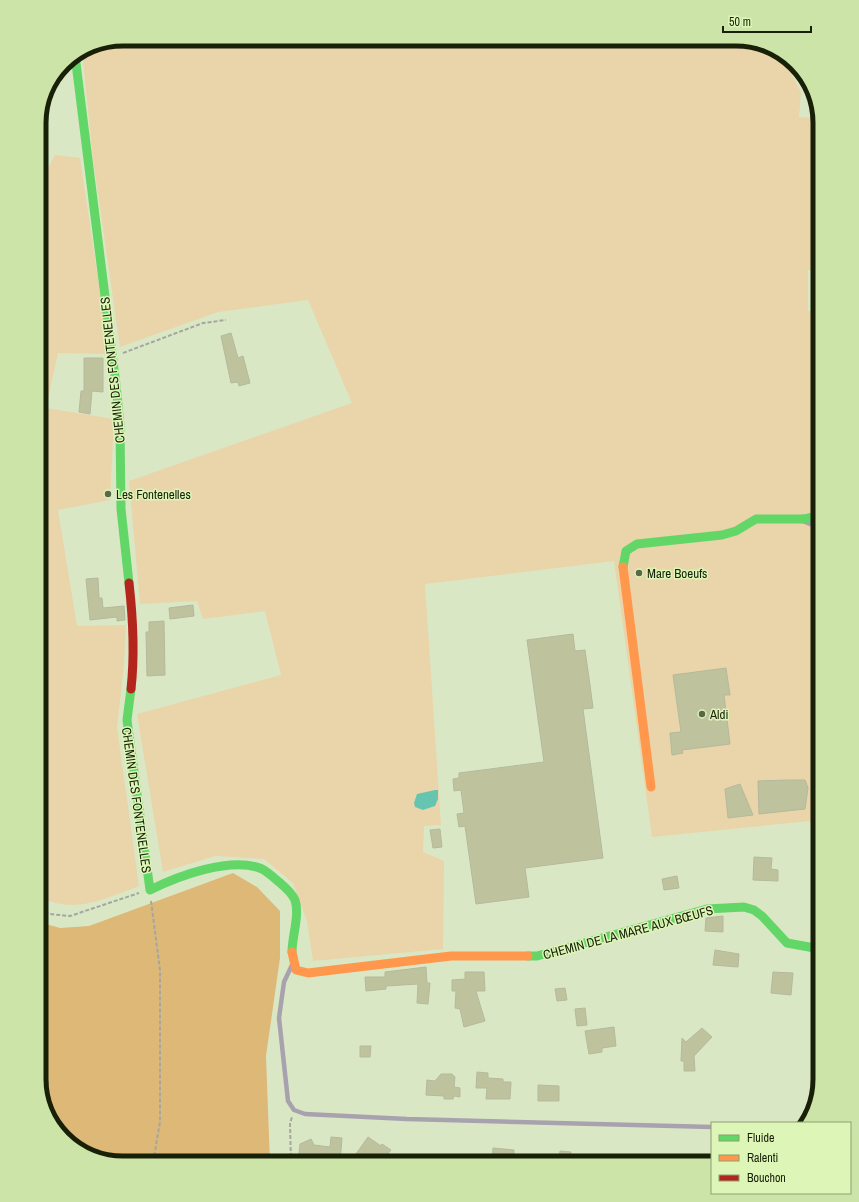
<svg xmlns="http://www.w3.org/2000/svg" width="859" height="1202" font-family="'Archivo Narrow',sans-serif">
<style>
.green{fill:#ead4aa}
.forest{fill:#deb877}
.water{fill:#65c5b1}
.building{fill:#bfc39d;stroke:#b4b99d}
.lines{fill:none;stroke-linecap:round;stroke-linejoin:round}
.path{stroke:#a5a6a0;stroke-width:2;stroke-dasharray:4 2;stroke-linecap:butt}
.lane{stroke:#a8a2ae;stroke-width:4.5}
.street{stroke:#a8a2ae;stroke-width:9}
.fast{stroke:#63d668;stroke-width:9}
.slow{stroke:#ff974d;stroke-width:9}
.jam{stroke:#b3261e;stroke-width:9}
.poi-dot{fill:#5c664a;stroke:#ddf5b7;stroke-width:1.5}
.labels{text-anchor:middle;stroke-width:3;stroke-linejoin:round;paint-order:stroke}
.street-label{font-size:13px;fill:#182008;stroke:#ddf5b7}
.poi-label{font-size:13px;fill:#182008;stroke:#ddf5b7;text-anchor:start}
.rim{fill:none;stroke:#182008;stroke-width:5}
</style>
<rect width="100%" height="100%" fill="#dae7c5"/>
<path class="green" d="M123,39H742L780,52L801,92L799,117L819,118L820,123V270H808V311L820,312V820L652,837L614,561L425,584L441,825L424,826L423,852L444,861L443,949L313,961L307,921L293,883L264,859L215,856L163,872L137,714L281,675L265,611L203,619L197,601L140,604L129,481L352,403L308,300L218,312L120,347L93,159L82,51L91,45Z
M55,155L80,158L109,354L58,353L46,408L114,419L110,500L58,510L77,626L126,625L124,665L117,727L139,886C106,898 73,916 39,896V185Z"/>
<path class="forest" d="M233,873L257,887L280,911V958L266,1056L270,1163H193L179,1160V1163H117L81,1152L50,1121L39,1079V922L60,928L89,926Z"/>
<path class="water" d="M435,790H438V799L435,806L423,810L415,807L414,803L417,794Z"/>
<path class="building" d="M231,333L238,358L243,356L250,383L239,386L238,382L231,383L221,336Z
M84,358H103V392L92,391L90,414L79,412L81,391H84Z
M98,578L99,598H102L103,608L124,606L125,620L117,621V617L90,620L86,579Z
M193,605L194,616L170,619L169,608Z
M164,621L165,675L147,676L146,632H149V622Z
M573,634L575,651L585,650L590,685L593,708L583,709L603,858L525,868L529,897L476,904L465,826L459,827L457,814L464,813L461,790L454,791L453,779L459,778V773L544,762L527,640Z
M726,668L730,695H724L730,744L682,750L683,753L672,755L670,733L681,732L673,675Z
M787,780H805L808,788L805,809L759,814L758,781Z
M740,784L753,815L728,818L725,789Z
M440,829L442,847L433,848L430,830Z
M754,857L772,858L771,869L778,870V881L753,880Z
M677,876L679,888L664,890L662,879Z
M723,916V932L705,931L706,918Z
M715,950L739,954L738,967L713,965Z
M426,967L427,983H430L428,1004L417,1003L418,984L386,986V989L366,991L365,977H385V972Z
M465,972H484L485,991H476L485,1021L464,1027L460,1009L455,1008L456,991H452V980L465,979Z
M773,972L793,973L791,995L771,993Z
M565,988L567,1000L557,1001L555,989Z
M585,1008L587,1025L577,1026L575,1009Z
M614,1027L616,1046L602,1048V1052L589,1054L585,1031Z
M702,1028L712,1037L694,1056L695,1071H684V1061H681L682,1038L686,1042Z
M360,1046H371L370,1057H360Z
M477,1072L488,1073V1078L503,1079V1082H511L510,1099H486L487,1088H476Z
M441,1074H452L455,1077L454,1087L460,1088V1097L454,1096L453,1099H444V1096L426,1095L427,1080L435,1081Z
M538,1085L559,1086V1101H538Z
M331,1137L342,1138L340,1163H327L328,1155L313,1163H298L300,1144L311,1139L314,1145L330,1147Z
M368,1137L381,1146L382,1144L391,1150L381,1163H369L356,1154Z
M493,1148L514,1150V1163H492Z
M560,1151L571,1152L570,1161L559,1160Z"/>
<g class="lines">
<path class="path" d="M123,353L203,323L226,320
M151,901L160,970V1122L153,1163
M39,910L49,914L70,916L139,893
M291,1163L290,1123L292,1117"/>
<path class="lane" d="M292,965L284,982L279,1018L288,1101L294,1110L305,1114L407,1119L712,1127"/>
<path class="street" d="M804,519L820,526"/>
<path class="fast" d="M75,55L116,385L120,426L121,509L129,583
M623,567L626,551L637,544L722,535L736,531L756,519H804L820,515
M131,689L127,720L150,890C178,876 231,856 262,869C268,872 274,878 279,882C285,887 292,893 295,900C300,915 292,936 292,952
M528,956H537L707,909L744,907L754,910L762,916L787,943L820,949"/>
<path class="slow" d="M623,567L651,787
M292,952L296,970L308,973L451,956H528"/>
<path class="jam" d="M129,583C133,618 135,653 131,689"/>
</g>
<g class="poi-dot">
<circle cx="108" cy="494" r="4"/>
<circle cx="639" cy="573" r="4"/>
<circle cx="702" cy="714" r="4"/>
</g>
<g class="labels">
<g class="street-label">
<text transform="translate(112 370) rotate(-96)" y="5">CHEMIN DES FONTENELLES</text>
<text transform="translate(137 800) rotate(82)" y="5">CHEMIN DES FONTENELLES</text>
<text transform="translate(628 932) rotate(-15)" y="5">CHEMIN DE LA MARE AUX BŒUFS</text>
</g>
<g class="poi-label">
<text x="116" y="499">Les Fontenelles</text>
<text x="647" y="578">Mare Boeufs</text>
<text x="710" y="719">Aldi</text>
</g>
</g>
<path d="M0 0H859V1202H0ZM123 46H736A77 77 0 0 1 813 123V1079A77 77 0 0 1 736 1156H123A77 77 0 0 1 46 1079V123A77 77 0 0 1 123 46Z" fill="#cde4a9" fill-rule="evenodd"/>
<path class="rim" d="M123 46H736A77 77 0 0 1 813 123V1079A77 77 0 0 1 736 1156H123A77 77 0 0 1 46 1079V123A77 77 0 0 1 123 46Z"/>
<rect x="711" y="1122" width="140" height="72" fill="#ddf5b7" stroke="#8ea071"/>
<rect x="719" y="1135" width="20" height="6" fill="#63d668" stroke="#8ea071"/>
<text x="747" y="1142" font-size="12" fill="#182008">Fluide</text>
<rect x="719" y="1155" width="20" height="6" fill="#ff974d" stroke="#8ea071"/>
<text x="747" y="1162" font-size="12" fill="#182008">Ralenti</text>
<rect x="719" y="1175" width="20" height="6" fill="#b3261e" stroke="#8ea071"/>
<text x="747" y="1182" font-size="12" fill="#182008">Bouchon</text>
<path d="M723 26v6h88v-6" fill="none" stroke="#182008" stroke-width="2"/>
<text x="729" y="26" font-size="12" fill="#182008" stroke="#ddf5b7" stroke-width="3" paint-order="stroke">50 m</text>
</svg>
